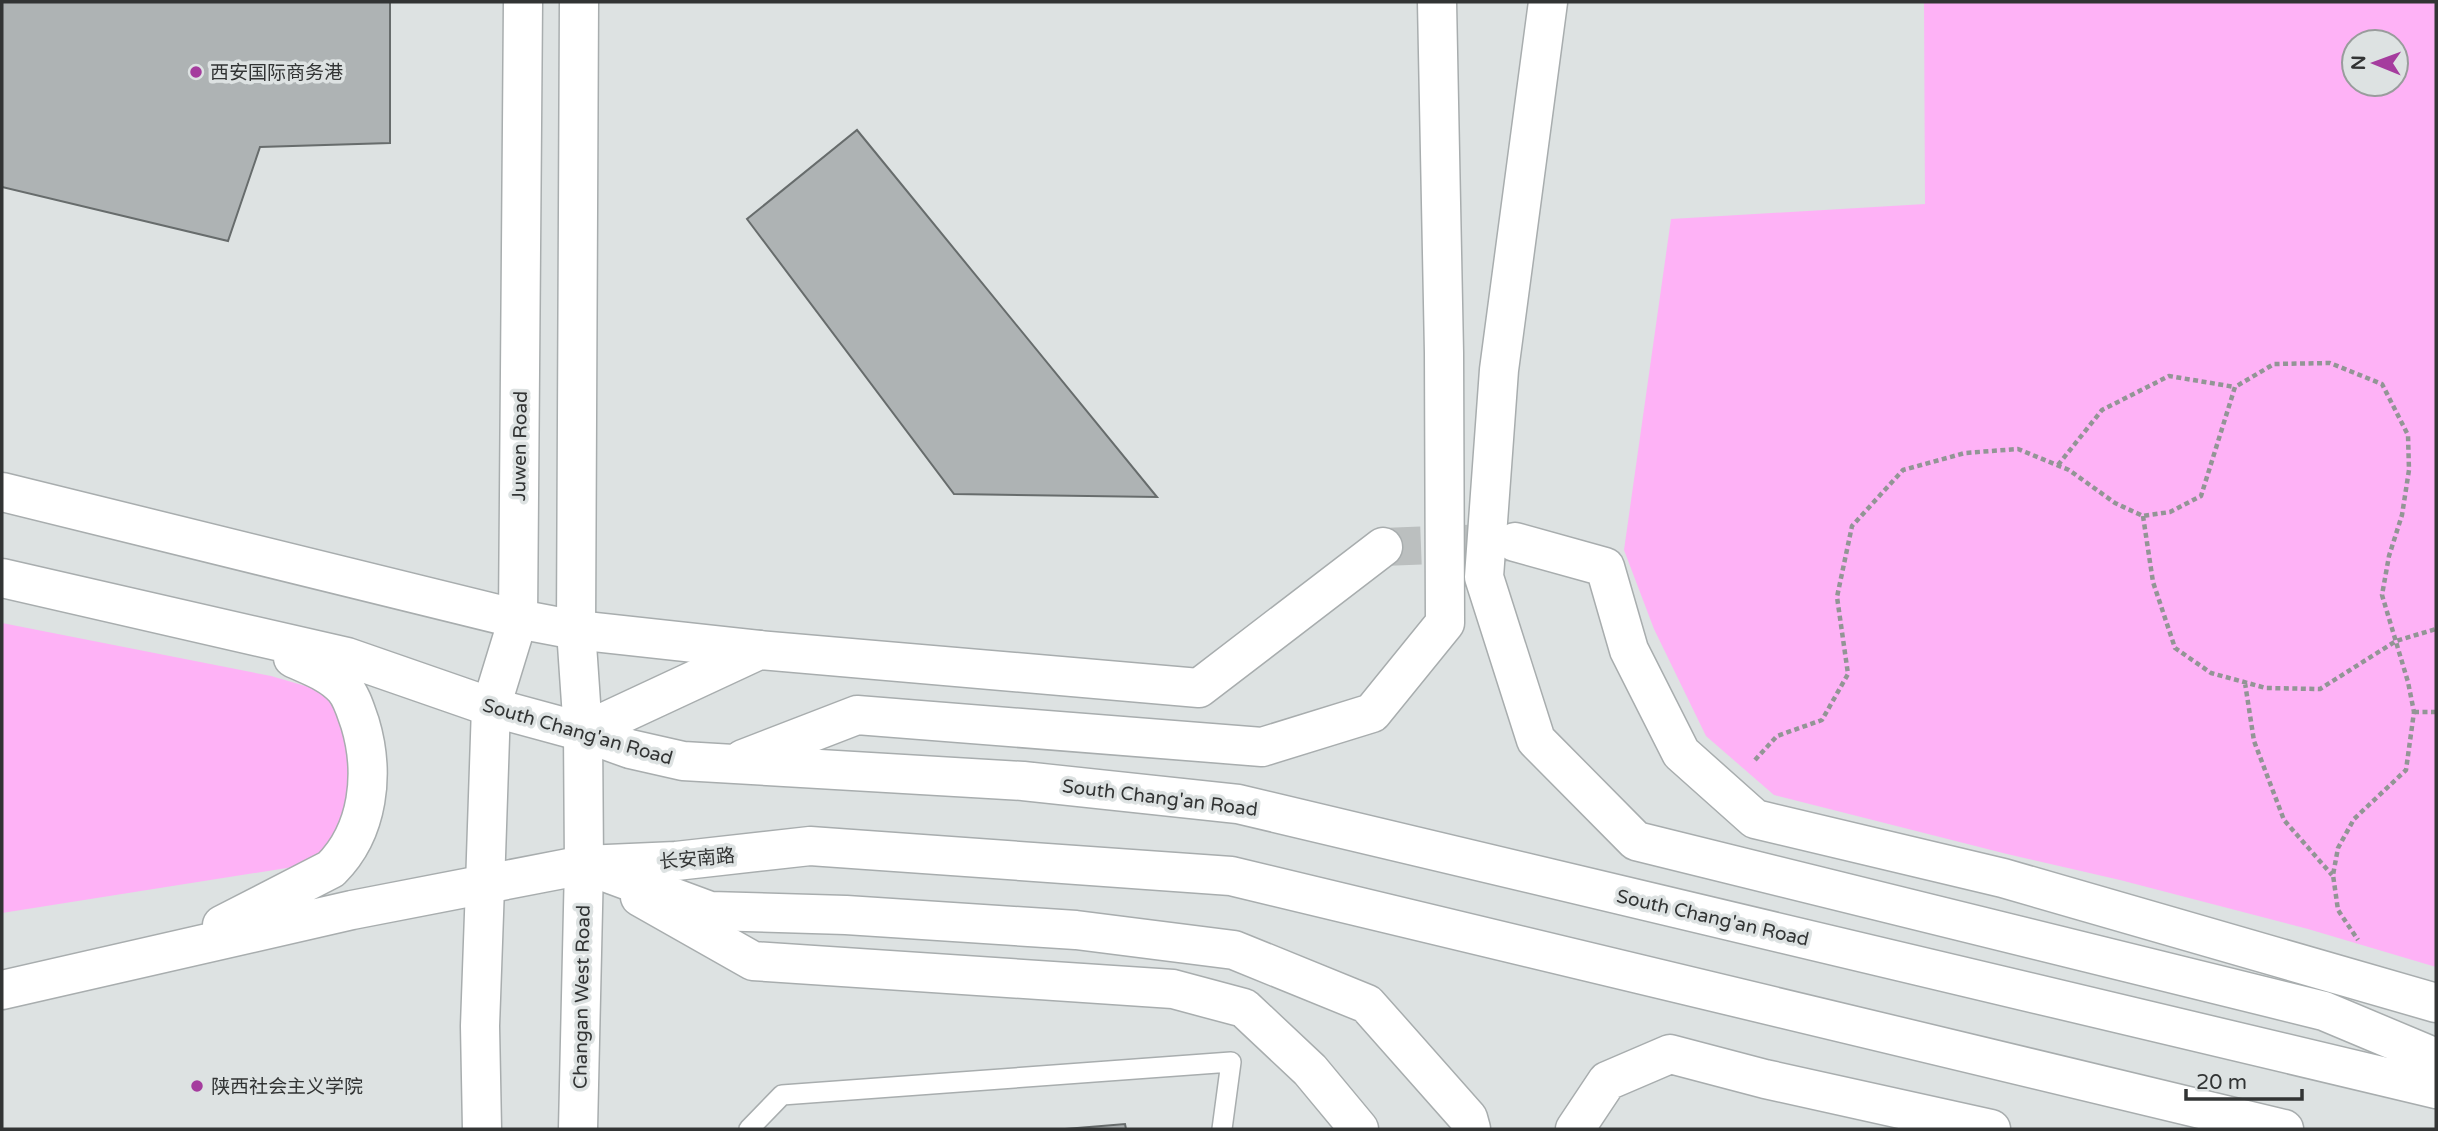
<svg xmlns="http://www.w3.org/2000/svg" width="2438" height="1131" font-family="'Varela Round','Noto Sans SC',sans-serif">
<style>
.green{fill:#feb2f6;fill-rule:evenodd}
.building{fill:#aeb3b4;stroke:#676c6c;stroke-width:2}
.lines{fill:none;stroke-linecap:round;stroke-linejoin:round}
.minor-tunnel{stroke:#bbbfbf;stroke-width:38;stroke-dasharray:38 19;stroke-linecap:butt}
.service-casing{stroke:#a8adae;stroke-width:22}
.minor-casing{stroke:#a8adae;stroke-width:41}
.tertiary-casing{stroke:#a8adae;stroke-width:41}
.secondary-casing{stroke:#a8adae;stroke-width:41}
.primary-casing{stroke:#a8adae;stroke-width:41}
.path{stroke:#929595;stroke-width:4.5;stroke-dasharray:5 3.5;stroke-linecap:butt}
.service{stroke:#fff;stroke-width:19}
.minor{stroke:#fff;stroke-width:38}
.tertiary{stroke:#fff;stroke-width:38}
.secondary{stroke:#fff;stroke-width:38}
.primary{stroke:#fff;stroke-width:38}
.poi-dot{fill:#a53c9e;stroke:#dde2e2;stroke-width:2.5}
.labels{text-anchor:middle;stroke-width:7;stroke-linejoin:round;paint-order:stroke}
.poi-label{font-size:19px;fill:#323434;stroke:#dde2e2;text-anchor:start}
.street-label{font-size:19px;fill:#323434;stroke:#dde2e2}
</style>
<rect width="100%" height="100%" fill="#dde2e2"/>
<path class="green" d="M1924,2H2436V967L2308,929L2120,880L2007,854L1774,795L1706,736L1654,629L1624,550L1671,219L1925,204ZM2354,42H2396V84H2354Z
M2,623L271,676L326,692L351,741L346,818L321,852L293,867L2,913Z"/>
<path class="building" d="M2,2H390V143L260,147L228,241L2,187Z
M857,130L1157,497L954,494L747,219Z
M1125,1124L1126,1129H1065Z"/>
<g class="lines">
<path class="minor-tunnel" d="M1383,547L1515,542"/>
<defs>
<path id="service" d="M749,1129L782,1095L1231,1062L1222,1129"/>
<path id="minor" d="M1515,542L1605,567L1629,650L1681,753L1755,819L2003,878L2436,1003
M583,732L759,650L1199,688L1383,547
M640,897L753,961L1173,989L1244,1008L1310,1070L1359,1129"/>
<path id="tertiary" d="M579,2L576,630L583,732L584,865
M485,886L491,707L518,619L523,2"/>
<path id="secondary" d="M2,492L518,619L576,630L759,650
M482,1129L480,1026L485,886
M578,1129L584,865"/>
<path id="primary" d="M1548,2L1499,370L1484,577L1536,740L1636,841L2324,1011L2436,1058
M2,578L347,657L491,707L583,732L630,749L683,761L1023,781L1238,804L2436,1089
M743,759L857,715L1262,747L1372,713L1445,623L1444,353L1437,2
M602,871L710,911L846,915L1076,930L1234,950L1367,1004L1468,1118L1471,1129
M222,925L331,869C369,831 375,773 360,723C356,712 352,697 344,688C331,673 310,666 293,658
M2,990L352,910L584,865L676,861L810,846L1231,876L2284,1129
M1575,1129L1607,1081L1670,1054L1765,1079L1991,1129"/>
</defs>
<use href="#service" class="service-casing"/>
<use href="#minor" class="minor-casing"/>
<use href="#tertiary" class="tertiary-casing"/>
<use href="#secondary" class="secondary-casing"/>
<use href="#primary" class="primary-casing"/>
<path class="path" d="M2058,465L2102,410L2169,376L2235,387
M2143,516L2153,582L2175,648L2211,673L2266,688L2320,689L2396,641L2436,629
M2245,683L2254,741L2284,820L2332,875
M2414,712H2436
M1755,760L1777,736L1822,720L1848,674L1837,597L1852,526L1903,470L1965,453L2018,449L2069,470L2115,503L2143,516L2170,512L2201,496L2235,387L2274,364L2330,363L2382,384L2408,435L2409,470L2402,515L2389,556L2382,595L2408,682L2414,712L2406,770L2354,819L2338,848L2333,875L2338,910L2358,940"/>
<use href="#service" class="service"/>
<use href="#minor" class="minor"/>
<use href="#tertiary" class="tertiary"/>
<use href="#secondary" class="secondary"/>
<use href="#primary" class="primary"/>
</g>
<g class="poi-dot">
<circle cx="196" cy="72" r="7"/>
<circle cx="197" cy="1086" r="7"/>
</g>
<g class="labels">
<g class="poi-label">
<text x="210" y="79">西安国际商务港</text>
<text x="211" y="1093">陕西社会主义学院</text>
</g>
<g class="street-label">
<text transform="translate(519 446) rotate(-89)" y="7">Juwen Road</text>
<text transform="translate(578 731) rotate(16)" y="7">South Chang'an Road</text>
<text transform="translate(1160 797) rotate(7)" y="7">South Chang'an Road</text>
<text transform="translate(697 858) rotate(-5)" y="7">长安南路</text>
<text transform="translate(1713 917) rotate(13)" y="7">South Chang'an Road</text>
<text transform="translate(581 997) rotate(-89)" y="7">Changan West Road</text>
</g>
</g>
<rect width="2438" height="1131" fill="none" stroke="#323434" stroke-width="7"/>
<g transform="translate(2375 63) rotate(271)"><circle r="33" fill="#dde2e2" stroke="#999c9c" stroke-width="2"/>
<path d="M0-5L12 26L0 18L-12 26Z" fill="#a53c9e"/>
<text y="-10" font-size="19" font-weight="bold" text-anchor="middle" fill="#323434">N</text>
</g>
<path d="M2186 1089v10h116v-10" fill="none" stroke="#323434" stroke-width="3.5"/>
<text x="2196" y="1089" font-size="21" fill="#323434" stroke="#dde2e2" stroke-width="5" paint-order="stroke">20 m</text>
</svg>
